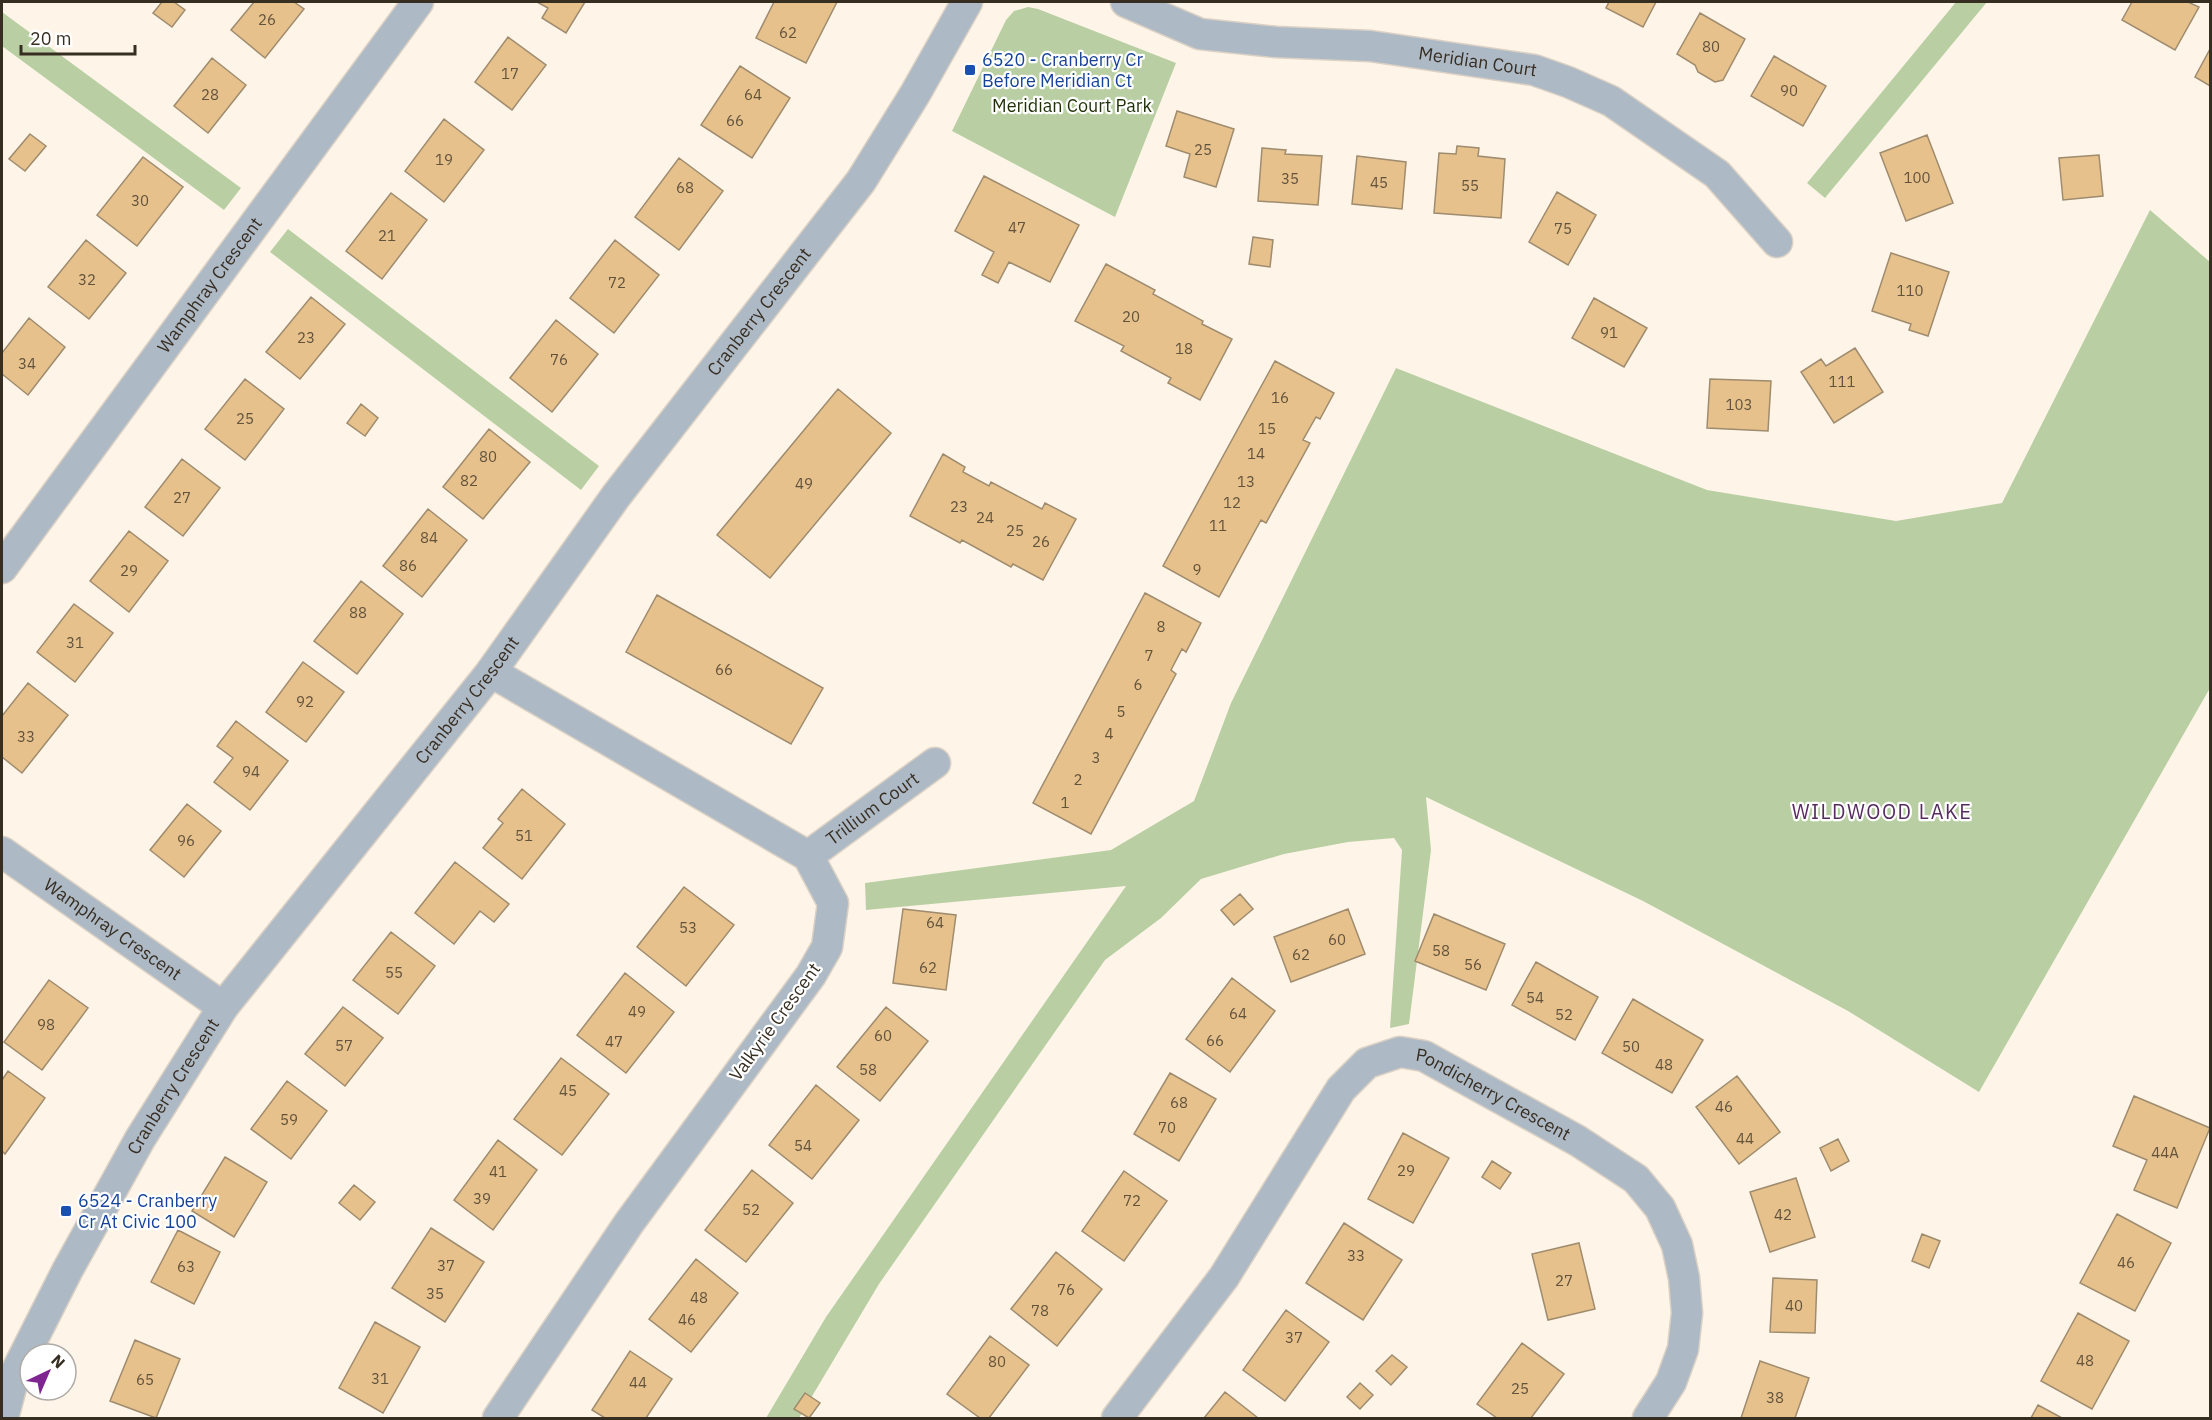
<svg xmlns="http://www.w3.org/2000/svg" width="2212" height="1420" font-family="'IBM Plex Sans',sans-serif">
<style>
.green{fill:#b9cfa3}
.building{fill:#e6c18c;stroke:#9f8b6e;stroke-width:1.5}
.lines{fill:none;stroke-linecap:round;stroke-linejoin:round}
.minor-casing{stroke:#dad1c4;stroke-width:33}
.minor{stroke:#aeb9c6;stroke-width:30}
.transit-dot{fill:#1a4fb4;stroke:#fff;stroke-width:2}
.labels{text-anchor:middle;stroke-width:4.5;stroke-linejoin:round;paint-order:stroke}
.number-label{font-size:15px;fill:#63533c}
.transit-label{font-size:18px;fill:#164399;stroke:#fff;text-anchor:start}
.street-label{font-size:18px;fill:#372e22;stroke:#fff}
.park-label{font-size:18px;fill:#1f3007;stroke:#fff}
.neighbourhood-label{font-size:20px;letter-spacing:1.5px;fill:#572c60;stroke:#fff}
</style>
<rect width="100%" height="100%" fill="#fef5e8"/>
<path class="green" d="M1956,2H1987L1825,198L1807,183Z
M1028,7L1038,9L1176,63L1115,217L952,131L1006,20L1014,11Z
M2,12L241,188L224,210L2,46Z
M2150,210L2210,262V688L1979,1092L1848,1011L1643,901L1426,797L1431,850L1409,1024L1390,1028L1402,850L1394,838L1348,842L1284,854L1201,879L1161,918L1105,960L879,1284L799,1418H766L826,1317L1126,886L866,910L865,883L1111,850L1194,801L1231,703L1396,368L1707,490L1896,521L2002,503Z
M288,229L599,466L581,490L270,252Z"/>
<path class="building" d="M162,2H174L185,10L172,27L153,13Z
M254,2H294L304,9L265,58L231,30Z
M537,2H585L566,33L542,18L548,8Z
M774,2H837L806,63L756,38Z
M1609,2H1656L1643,27L1606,8Z
M2132,2H2188L2199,7L2175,50L2122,20Z
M1700,13L1745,39L1723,80L1715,82L1698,72L1695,65L1677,54Z
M508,37L546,65L512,110L475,82Z
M2210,49V86L2195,77Z
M1774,56L1826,86L1803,126L1751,96Z
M212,58L246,85L208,133L174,106Z
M740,66L790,98L752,158L701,125Z
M1177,111L1234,129L1216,187L1184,177L1190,154L1166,146Z
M444,119L484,150L444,202L405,171Z
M30,134L46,146L25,171L9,159Z
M1927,135L1953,203L1906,221L1880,153Z
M1457,146L1479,148L1478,156L1505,159L1501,218L1434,213L1439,153L1456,154Z
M1262,148L1286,150L1285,154L1322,156L1318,205L1258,201Z
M2099,155L2103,196L2063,200L2059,158Z
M1357,156L1406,162L1402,209L1352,204Z
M143,157L183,187L137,246L97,215Z
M679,158L723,191L679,250L635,217Z
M984,176L1079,225L1050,282L1009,262L998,283L982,275L994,252L955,231Z
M1557,192L1596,215L1568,265L1529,242Z
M391,193L427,220L382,279L346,251Z
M1253,237L1273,240L1270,267L1249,264Z
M86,240L126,273L89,319L48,287Z
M615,240L659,275L614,333L570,298Z
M1891,253L1949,272L1928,336L1909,330L1911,324L1872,311Z
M1106,264L1155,290L1153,294L1203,321L1202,324L1232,339L1200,400L1168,383L1171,378L1121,351L1124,346L1075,321Z
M311,297L345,324L300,379L266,352Z
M1594,298L1647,328L1624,367L1572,338Z
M29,318L65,347L28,395L2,374V353Z
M556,320L598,354L552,412L510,378Z
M1855,348L1883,392L1834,423L1801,372L1821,359L1826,366Z
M1275,361L1334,393L1320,419L1316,417L1303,440L1310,443L1266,523L1261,520L1219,597L1163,566Z
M245,379L284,409L245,460L205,429Z
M1710,379L1771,381L1768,431L1707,428Z
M838,389L891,433L770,578L717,535Z
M361,404L378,418L365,436L347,423Z
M489,429L530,462L483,519L443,487Z
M943,454L965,467L963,472L989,486L991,482L1042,509L1045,503L1076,519L1043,580L1013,564L1011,567L962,540L960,543L910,516Z
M182,459L220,488L183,536L145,507Z
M428,509L467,540L422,597L383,566Z
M129,531L168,561L129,612L90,581Z
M361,581L403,614L357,674L314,641Z
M1145,593L1201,623L1186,652L1182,649L1171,670L1176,674L1091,834L1033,803Z
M657,595L823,688L791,744L626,652Z
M74,604L113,633L75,682L37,652Z
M303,662L344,692L306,742L266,712Z
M28,683L68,715L22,773L2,757V716Z
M236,721L288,761L250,810L214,782L233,758L217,746Z
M522,789L565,824L522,879L483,848L503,823L498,819Z
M187,804L221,831L184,877L150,850Z
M455,862L509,904L494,922L480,911L454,944L415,913Z
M684,887L734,925L686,986L637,947Z
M1240,894L1253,909L1234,925L1221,910Z
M903,909L956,915L946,990L893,983Z
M1348,909L1365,954L1291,982L1274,937Z
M1434,914L1505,944L1486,990L1415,961Z
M391,932L435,966L398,1014L353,980Z
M1536,962L1598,997L1575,1040L1512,1005Z
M625,973L674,1012L626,1073L577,1035Z
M1232,978L1275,1011L1230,1072L1186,1039Z
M49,980L88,1008L42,1070L4,1042Z
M1633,999L1703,1040L1672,1093L1602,1053Z
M343,1007L383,1038L345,1086L305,1054Z
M886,1007L928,1041L880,1101L837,1067Z
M561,1058L609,1094L562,1155L514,1119Z
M8,1071L45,1098L5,1154L2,1151V1080Z
M1170,1073L1216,1099L1179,1161L1134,1134Z
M1737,1076L1780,1132L1739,1164L1696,1107Z
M287,1081L327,1111L291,1159L251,1129Z
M816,1085L859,1120L812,1179L769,1145Z
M2134,1096L2210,1128L2177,1208L2134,1190L2147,1160L2113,1146Z
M1403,1133L1449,1158L1413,1223L1368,1199Z
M1838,1139L1849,1161L1831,1171L1820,1148Z
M498,1140L537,1170L493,1230L454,1200Z
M225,1157L267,1182L234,1237L192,1211Z
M1492,1161L1511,1173L1500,1189L1482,1177Z
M752,1170L793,1203L746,1262L705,1230Z
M1124,1171L1167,1201L1124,1261L1082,1231Z
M1796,1178L1815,1237L1770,1252L1750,1192Z
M354,1185L375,1202L360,1220L339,1203Z
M2117,1214L2171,1243L2135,1311L2080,1283Z
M1344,1223L1402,1260L1363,1320L1306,1283Z
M431,1228L484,1262L445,1322L392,1288Z
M178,1230L220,1252L194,1304L151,1282Z
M1922,1234L1940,1241L1929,1268L1912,1261Z
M1579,1243L1595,1309L1548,1320L1532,1254Z
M1056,1252L1102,1289L1057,1346L1011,1309Z
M696,1259L738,1293L691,1352L649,1319Z
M1773,1278L1817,1280L1815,1333L1770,1332Z
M1286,1310L1329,1342L1285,1401L1243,1370Z
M2078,1313L2129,1341L2092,1409L2041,1381Z
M375,1322L420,1347L383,1413L339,1388Z
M990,1336L1029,1365L989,1418H980L947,1394Z
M135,1340L180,1359L156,1418L110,1401Z
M1522,1343L1564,1374L1531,1418H1497L1477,1404Z
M630,1351L672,1379L646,1418H605L592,1410Z
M1392,1355L1407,1367L1391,1385L1376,1371Z
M1760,1361L1809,1378L1795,1418H1741Z
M1360,1383L1373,1395L1360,1409L1347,1397Z
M1225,1392L1258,1418H1204Z
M805,1393L820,1403L809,1418L794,1409Z
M2038,1405L2062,1418H2031Z"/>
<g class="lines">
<defs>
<g id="minor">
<path id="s1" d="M1126,2L1200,34L1276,42L1370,46L1534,70L1568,82L1611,101L1717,174L1777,242"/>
<path id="s2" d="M2,568L418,2"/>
<path d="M491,672L808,856L833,903L827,947L811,975L629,1223L498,1418"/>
<path id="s3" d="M2,852L223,1007"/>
<path id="s4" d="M808,856L935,763"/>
<path id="s5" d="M3,1418L14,1376L67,1271L140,1139L223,1007L491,672L616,496L861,181L915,94L967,2"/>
<path id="s6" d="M1117,1418L1224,1277L1341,1089L1367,1063L1400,1052L1424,1056L1578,1141L1636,1179L1660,1208L1677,1245L1684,1278L1687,1313L1683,1349L1671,1382L1648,1418"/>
</g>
</defs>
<use href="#minor" class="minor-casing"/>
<use href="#minor" class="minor"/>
</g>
<g class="transit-dot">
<rect x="964" y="64" width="12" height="12" rx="3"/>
<rect x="60" y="1205" width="12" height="12" rx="3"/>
</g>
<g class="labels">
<g class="number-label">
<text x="267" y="25">26</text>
<text x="788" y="38">62</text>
<text x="1711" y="52">80</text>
<text x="510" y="79">17</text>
<text x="1789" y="96">90</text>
<text x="210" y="100">28</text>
<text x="753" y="100">64</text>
<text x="735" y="126">66</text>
<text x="1203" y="155">25</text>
<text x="444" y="165">19</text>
<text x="1917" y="183">100</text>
<text x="1290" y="184">35</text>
<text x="1379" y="188">45</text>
<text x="1470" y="191">55</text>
<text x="685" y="193">68</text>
<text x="140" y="206">30</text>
<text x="1017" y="233">47</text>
<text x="1563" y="234">75</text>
<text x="387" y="241">21</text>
<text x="87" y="285">32</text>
<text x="617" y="288">72</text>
<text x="1910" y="296">110</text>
<text x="1131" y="322">20</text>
<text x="1609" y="338">91</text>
<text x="306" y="343">23</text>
<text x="1184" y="354">18</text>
<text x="559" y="365">76</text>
<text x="27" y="369">34</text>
<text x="1842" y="387">111</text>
<text x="1280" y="403">16</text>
<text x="1739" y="410">103</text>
<text x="245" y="424">25</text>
<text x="1267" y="434">15</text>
<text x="1256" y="459">14</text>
<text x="488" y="462">80</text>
<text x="469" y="486">82</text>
<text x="1246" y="487">13</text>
<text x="804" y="489">49</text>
<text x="182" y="503">27</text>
<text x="1232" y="508">12</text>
<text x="959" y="512">23</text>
<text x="985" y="523">24</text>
<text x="1218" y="531">11</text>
<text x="1015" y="536">25</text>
<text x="429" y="543">84</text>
<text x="1041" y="547">26</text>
<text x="408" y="571">86</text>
<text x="1197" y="575">9</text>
<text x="129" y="576">29</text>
<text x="358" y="618">88</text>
<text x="1161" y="632">8</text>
<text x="75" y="648">31</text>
<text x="1149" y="661">7</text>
<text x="724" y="675">66</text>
<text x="1138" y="690">6</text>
<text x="305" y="707">92</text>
<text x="1121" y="717">5</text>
<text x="1109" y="739">4</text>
<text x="26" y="742">33</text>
<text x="1096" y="763">3</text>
<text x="251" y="777">94</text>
<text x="1078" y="785">2</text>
<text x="1065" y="808">1</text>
<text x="524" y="841">51</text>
<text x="186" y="846">96</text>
<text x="935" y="928">64</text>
<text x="688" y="933">53</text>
<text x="1337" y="945">60</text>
<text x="1441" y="956">58</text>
<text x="1301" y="960">62</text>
<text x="1473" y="970">56</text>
<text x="928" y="973">62</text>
<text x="394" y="978">55</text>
<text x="1535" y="1003">54</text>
<text x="637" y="1017">49</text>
<text x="1238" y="1019">64</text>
<text x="1564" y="1020">52</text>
<text x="46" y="1030">98</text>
<text x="883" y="1041">60</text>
<text x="1215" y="1046">66</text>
<text x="614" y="1047">47</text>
<text x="344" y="1051">57</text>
<text x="1631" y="1052">50</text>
<text x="1664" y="1070">48</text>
<text x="868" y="1075">58</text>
<text x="568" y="1096">45</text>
<text x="1179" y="1108">68</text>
<text x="1724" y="1112">46</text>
<text x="289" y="1125">59</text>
<text x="1167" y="1133">70</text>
<text x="1745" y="1144">44</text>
<text x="803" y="1151">54</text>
<text x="2165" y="1158">44A</text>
<text x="1406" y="1176">29</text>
<text x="498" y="1177">41</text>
<text x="482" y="1204">39</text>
<text x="1132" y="1206">72</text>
<text x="751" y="1215">52</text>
<text x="1783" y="1220">42</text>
<text x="1356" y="1261">33</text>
<text x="2126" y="1268">46</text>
<text x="446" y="1271">37</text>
<text x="186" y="1272">63</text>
<text x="1564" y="1286">27</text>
<text x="1066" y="1295">76</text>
<text x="435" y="1299">35</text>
<text x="699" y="1303">48</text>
<text x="1794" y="1311">40</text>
<text x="1040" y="1316">78</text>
<text x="687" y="1325">46</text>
<text x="1294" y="1343">37</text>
<text x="2085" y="1366">48</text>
<text x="997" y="1367">80</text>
<text x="380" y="1384">31</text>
<text x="145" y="1385">65</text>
<text x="638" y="1388">44</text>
<text x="1520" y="1394">25</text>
<text x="1775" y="1403">38</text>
</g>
<g class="transit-label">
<text x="982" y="66">6520 - Cranberry Cr<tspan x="982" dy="21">Before Meridian Ct</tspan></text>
<text x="78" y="1207">6524 - Cranberry<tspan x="78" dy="21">Cr At Civic 100</tspan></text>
</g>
<g class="street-label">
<text dy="6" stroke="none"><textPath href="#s1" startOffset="360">Meridian Court</textPath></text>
<text dy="6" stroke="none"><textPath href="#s2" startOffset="351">Wamphray Crescent</textPath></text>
<text dy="6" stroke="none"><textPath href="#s5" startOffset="1346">Cranberry Crescent</textPath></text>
<text dy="6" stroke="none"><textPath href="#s5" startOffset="860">Cranberry Crescent</textPath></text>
<text dy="6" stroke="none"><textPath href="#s4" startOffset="80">Trillium Court</textPath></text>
<text dy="6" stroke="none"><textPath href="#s3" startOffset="135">Wamphray Crescent</textPath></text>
<text transform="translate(775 1022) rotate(-54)" y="6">Valkyrie Crescent</text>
<text dy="6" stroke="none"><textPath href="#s5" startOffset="374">Cranberry Crescent</textPath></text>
<text dy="6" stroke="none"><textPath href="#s6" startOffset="573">Pondicherry Crescent</textPath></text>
</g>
<g class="park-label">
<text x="1072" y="112">Meridian Court Park</text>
</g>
<g class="neighbourhood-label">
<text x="1882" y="819">WILDWOOD LAKE</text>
</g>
</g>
<rect width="2212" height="1420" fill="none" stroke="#372e22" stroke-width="6"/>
<g transform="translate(48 1372) rotate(44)"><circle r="28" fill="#ffffff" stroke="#afaba7" stroke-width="1.5"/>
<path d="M0-4.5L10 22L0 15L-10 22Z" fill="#7f2592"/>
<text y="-9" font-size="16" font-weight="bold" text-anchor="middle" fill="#372e22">N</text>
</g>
<path d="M21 45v9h114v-9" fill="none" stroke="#372e22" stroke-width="3"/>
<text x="30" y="45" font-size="18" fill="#372e22" stroke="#ffffff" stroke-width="4.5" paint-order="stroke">20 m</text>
</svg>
